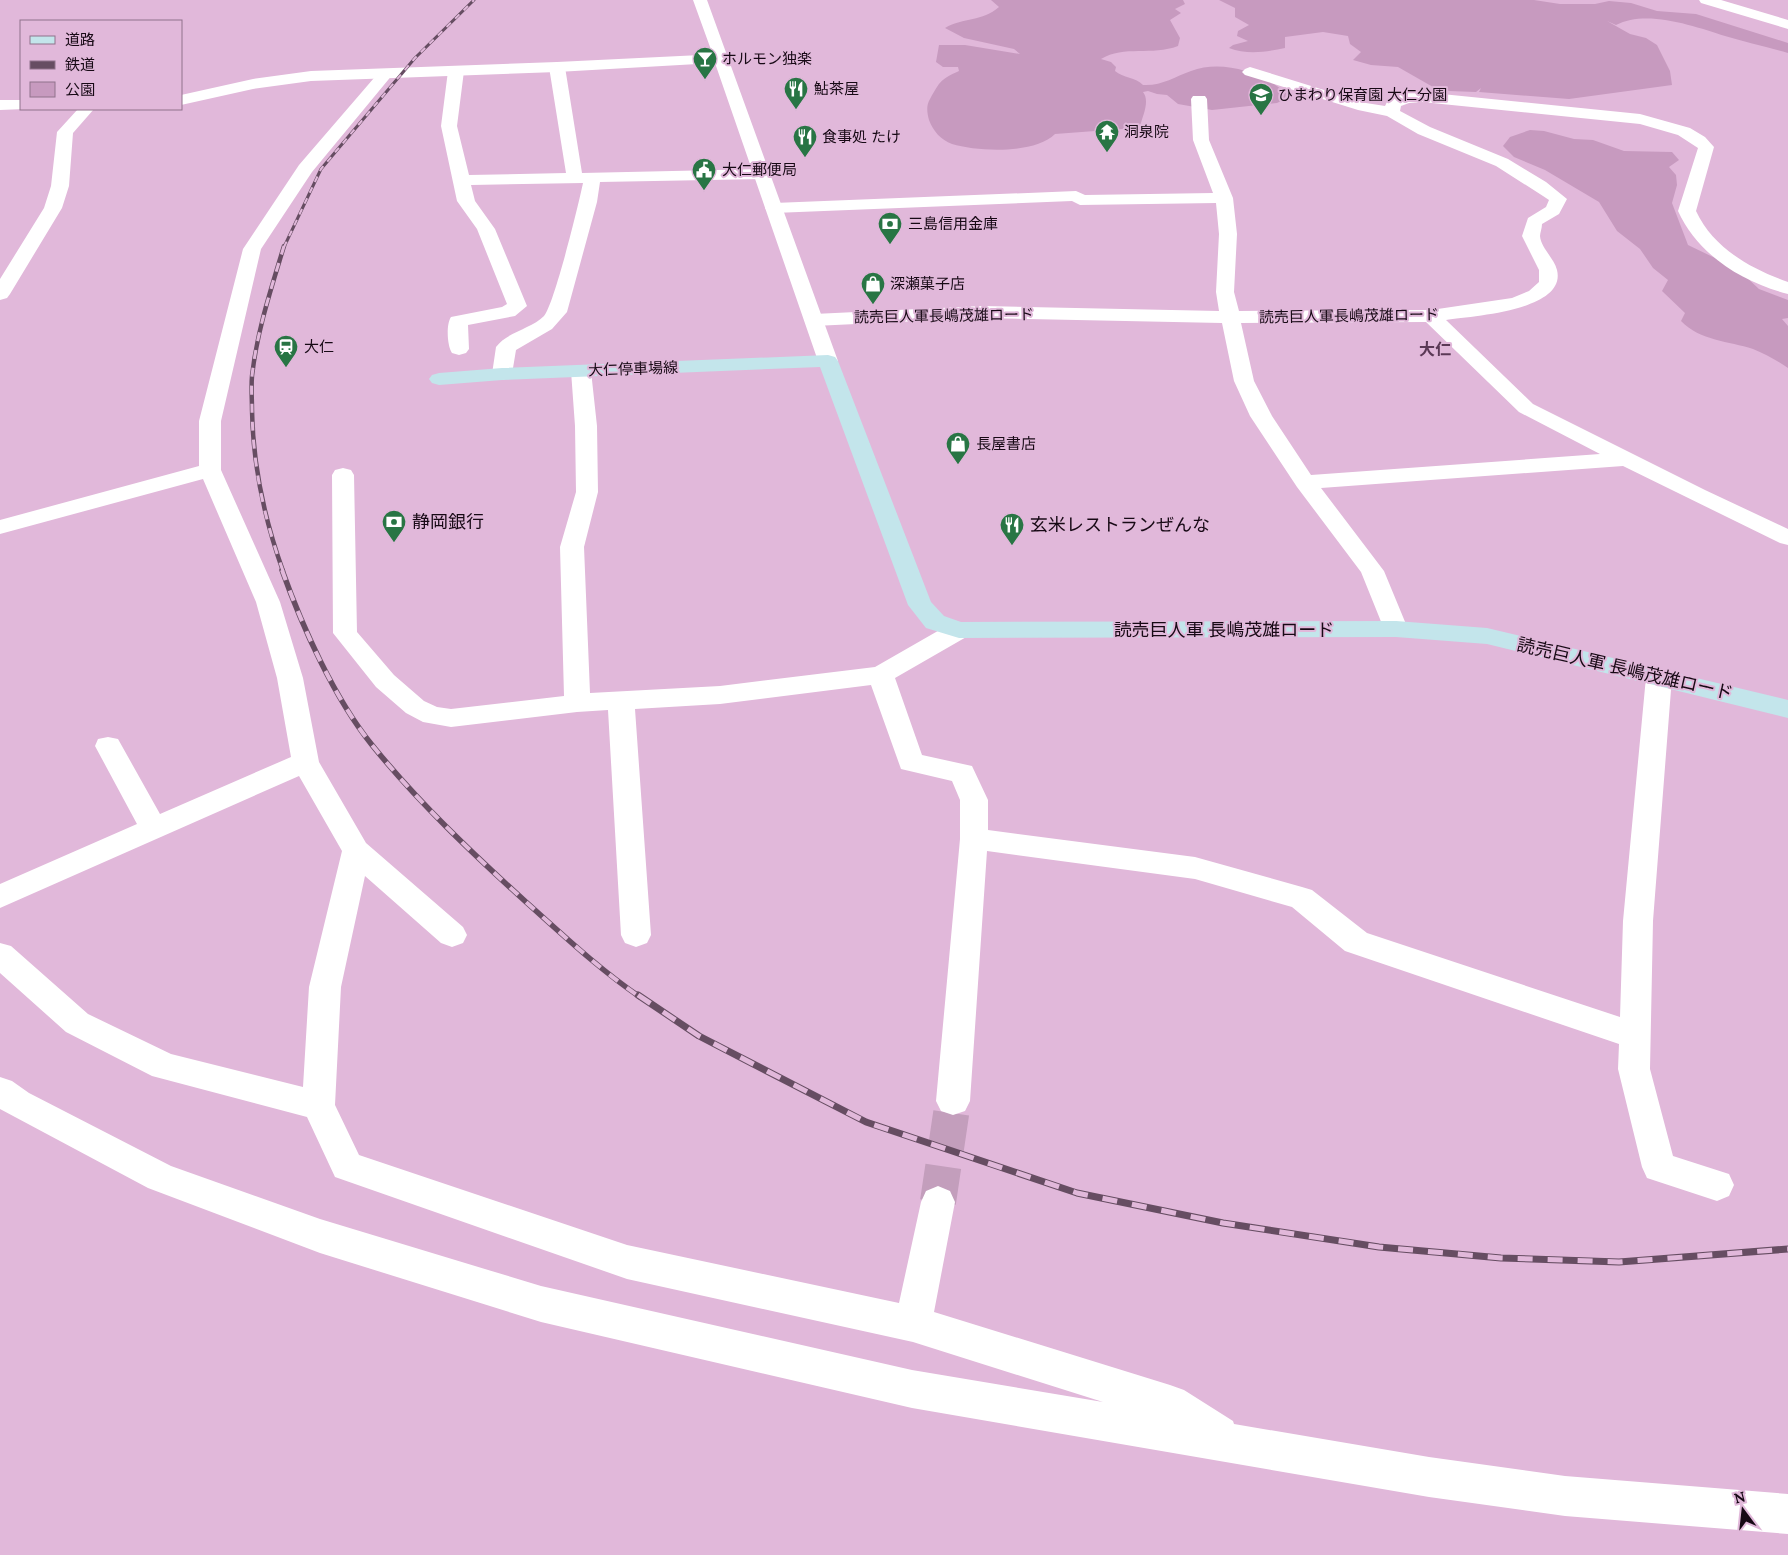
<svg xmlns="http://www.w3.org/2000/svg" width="1788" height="1555" font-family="Lora,'Noto Sans JP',serif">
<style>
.green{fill:#c79abf}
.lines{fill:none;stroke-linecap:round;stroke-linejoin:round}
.minor-tunnel{stroke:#c39ebc;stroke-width:36;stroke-dasharray:36 18;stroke-linecap:butt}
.minor{fill:#fff;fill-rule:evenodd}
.tertiary{fill:#fff;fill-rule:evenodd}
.secondary{fill:#c3e5eb;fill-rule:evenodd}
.rail-far3-casing{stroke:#664d62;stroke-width:3}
.rail-far2-casing{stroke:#664d62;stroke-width:4.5}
.rail-far1-casing{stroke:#664d62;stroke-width:5.5}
.rail-casing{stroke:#664d62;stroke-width:7}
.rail-far3{stroke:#e1b8da;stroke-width:2;stroke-dasharray:6;stroke-linecap:butt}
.rail-far2{stroke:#e1b8da;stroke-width:3;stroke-dasharray:9;stroke-linecap:butt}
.rail-far1{stroke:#e1b8da;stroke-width:4;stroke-dasharray:11;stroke-linecap:butt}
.rail{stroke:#e1b8da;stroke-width:5;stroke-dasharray:15;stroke-linecap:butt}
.labels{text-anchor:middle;stroke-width:4;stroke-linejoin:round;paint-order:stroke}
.far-poi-label{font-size:15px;fill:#170915;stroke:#e1b8da;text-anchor:start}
.far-street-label{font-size:15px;fill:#170915;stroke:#e1b8da}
.far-quarter-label{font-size:16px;font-weight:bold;fill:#5b3956;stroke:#e1b8da}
.poi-label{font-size:18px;fill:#170915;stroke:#e1b8da;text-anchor:start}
.street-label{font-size:18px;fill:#170915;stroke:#e1b8da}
</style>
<rect width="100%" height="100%" fill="#e1b8da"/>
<path class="green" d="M991,0H1183L1185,4L1175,9L1181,13L1170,20L1180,38L1178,46C1152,56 1124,45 1101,59L1111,62L1116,67L1115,71C1123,78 1136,77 1143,85C1162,86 1174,77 1191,71C1222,59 1261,72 1286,93L1285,99L1277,103L1212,110L1178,104L1167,95L1157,94L1148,91L1143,92C1150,101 1143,115 1140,126L1135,128L1055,134C1035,154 979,152 952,144C941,140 933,131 929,120C927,112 926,106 930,99C940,81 941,79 959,71L958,67H943L936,62L939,45H965L1020,54L1014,49L964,38L945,28C964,17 982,22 999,7Z
M1219,0H1534L1560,4H1595L1609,1L1631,3L1657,11L1696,14L1788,43V53C1767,47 1745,42 1725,36C1694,26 1646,9 1616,25L1607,21L1630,34L1646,38L1657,45L1670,71L1672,85L1569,99L1479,92L1481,88L1476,92L1449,91L1433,87L1398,67L1371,65L1353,60L1361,52L1350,44L1348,36L1323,32L1285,37V48C1267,52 1247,55 1229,48L1233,45L1248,41L1237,36L1238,31L1249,25L1235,17V8Z
M1530,130L1544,131L1574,139L1593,140L1624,151L1672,152L1679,160L1669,167L1676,175L1677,185L1672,203L1688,245L1715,258L1744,275L1759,289L1788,300V318L1782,319L1788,326V368C1778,361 1765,354 1753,349C1729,341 1700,341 1681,321L1685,313L1662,291L1668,280L1653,268L1640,249L1617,231L1599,202L1545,170L1514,157L1503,146L1510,137Z"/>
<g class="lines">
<path class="minor-tunnel" d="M938,1202L953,1101"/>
<path class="minor" d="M693,0H707L728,58L726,61H716L714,58Z
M1699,0H1721L1788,20V29L1701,3Z
M557,62L562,64L565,67L582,173L763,169L769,170L771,174L769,178L763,179L600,182L597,202L567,312L552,329L516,350L512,374L509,378L502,380L495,378L492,374L496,347C507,332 531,329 544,316C554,305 579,203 583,183L471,185L475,201L495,229L527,306L515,316L468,325L469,349L466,353L459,355L452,353C447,346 446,324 451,317L502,307L507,304L477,229L457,201L441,126L448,71L451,68H461L464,71L457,126L469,175L566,173L549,67L552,64Z
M1250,67L1366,103L1385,106L1388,100L1406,93L1422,92L1640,114L1690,128L1705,137L1714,147L1696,211C1713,248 1751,269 1788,282V294C1742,282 1698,255 1678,211L1698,148L1678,135L1640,124L1422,102L1409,103L1401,106L1400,111L1430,127L1508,159L1546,182L1567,199L1559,214L1542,224C1542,228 1540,233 1540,236C1541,248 1554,258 1557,270C1567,311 1472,316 1446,320L1533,404L1705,490L1788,529V545L1780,543L1623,466L1321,488L1384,571L1408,629L1405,635L1396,637L1387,635L1384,629L1361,572L1297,487L1250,416L1234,381L1222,323L982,318L814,326L807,324L804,320L807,316L814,314L982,306L1219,311L1216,292L1219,234L1216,203L1080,205L1072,201L774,213L768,212L765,208L768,204L774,203L1076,191L1085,195L1213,193L1193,140L1191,99L1193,96H1205L1207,99L1209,140L1233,198L1237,234L1234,292L1239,311L1431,310L1512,298L1529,291L1539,282V270L1522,236L1528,218L1546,207L1549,200L1543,196L1496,166L1418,134L1387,116L1358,110L1245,75L1242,72L1245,69ZM1426,322L1519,412L1600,454L1311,475L1272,416L1254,381L1241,323Z
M385,69L390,71L393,74L312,172L261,249L221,421V470L280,602L303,678L319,762L366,843L463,927L467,935L463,943L452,947L441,943L365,876L341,987L335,1105L359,1155L627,1245L899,1303L921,1202L926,1191L938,1186L950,1191L955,1202L934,1312L1170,1385L1184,1390L1233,1421L1234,1424L1429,1457L1565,1476L1788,1494V1534L1565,1516L1429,1497L912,1408L541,1322L320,1253L148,1188L0,1109V1077L12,1081L29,1093L171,1166L320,1219L541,1286L912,1370L1103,1402L913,1342L627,1279L335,1177L307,1117L152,1076L66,1032L0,973V943L11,946L88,1014L171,1054L303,1087L309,987L342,851L299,776L0,908V884L137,824L95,746L98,739L108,737L118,739L160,814L291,757L277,678L256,602L203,479L0,534V520L199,466V421L243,249L299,165L380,71Z
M78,109H94L73,133L69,186L62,208L10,294L7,298L0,300V279L44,208L51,186L57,132Z
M581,365L588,367L591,371L597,426L598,492L584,547L590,693L720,686L875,667L950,624L959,622L968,624L971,630L968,636L895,678L922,755L972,766L988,800V830L1195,857L1302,887L1312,890L1367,933L1620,1017L1623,921L1646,677L1650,671L1659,668L1668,671L1672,677L1653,921L1650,1069L1673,1156L1729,1174L1734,1185L1729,1196L1717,1201L1647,1178L1642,1167L1618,1069L1619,1044L1345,951L1292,907L1195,879L987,851L970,1101L965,1111L953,1115L941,1111L936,1101L960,839V800L952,781L901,769L871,685L720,704L635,709L651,935L647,943L636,947L625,943L621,935L608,710L577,712L451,727L423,722L406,713L376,687L333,633L332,475L335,470L343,468L351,470L354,475L357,632L394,675L424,701L437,707L451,709L564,696L560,547L576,492L575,426L571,371L574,367Z"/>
<path class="tertiary" d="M721,54L726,55L728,58L838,361L835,365L828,367L821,365L818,361L715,63L557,72L311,81L253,89L181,105V95L253,79L311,71L557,62Z
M0,100H21V109H25L0,110Z"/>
<path class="secondary" d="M828,355L835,357L838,361L931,602L944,616L961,622L1396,621L1487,628L1788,700V718L1487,644L1396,637L959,638L926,628L908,605L820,367L502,380L439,385L432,383L429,379L432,375L439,373L502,368Z"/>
<defs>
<path id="rail-far3" d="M284,247L321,169L415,58L474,0"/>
<path id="rail-far2" d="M283,571C264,518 253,467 252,410C252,399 251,387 252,376C257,331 271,289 284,246"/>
<path id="rail-far1" d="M282,570C302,626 334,698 372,745C418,802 472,853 526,902C563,935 599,969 640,997"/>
<path id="rail" d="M638,995L699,1036L866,1122L1077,1193L1223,1223L1379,1247L1501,1258L1619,1262L1788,1249"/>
</defs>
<use href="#rail-far3" class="rail-far3-casing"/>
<use href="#rail-far2" class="rail-far2-casing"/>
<use href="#rail-far1" class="rail-far1-casing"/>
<use href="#rail" class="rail-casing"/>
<use href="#rail-far3" class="rail-far3"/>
<use href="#rail-far2" class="rail-far2"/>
<use href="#rail-far1" class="rail-far1"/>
<use href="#rail" class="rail"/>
</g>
<defs>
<symbol id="bar-pin" viewBox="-11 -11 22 30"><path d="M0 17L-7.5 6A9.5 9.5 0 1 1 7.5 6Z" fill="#287544" stroke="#e1b8da"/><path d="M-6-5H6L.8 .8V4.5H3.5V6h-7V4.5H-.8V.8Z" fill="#fff"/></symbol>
<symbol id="restaurant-pin" viewBox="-11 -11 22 30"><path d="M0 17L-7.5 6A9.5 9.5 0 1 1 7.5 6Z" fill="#287544" stroke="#e1b8da"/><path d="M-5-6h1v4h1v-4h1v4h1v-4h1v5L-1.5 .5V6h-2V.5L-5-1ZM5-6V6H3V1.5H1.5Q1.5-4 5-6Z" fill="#fff"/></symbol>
<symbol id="school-pin" viewBox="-11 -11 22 30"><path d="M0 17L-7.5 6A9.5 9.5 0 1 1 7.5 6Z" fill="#287544" stroke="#e1b8da"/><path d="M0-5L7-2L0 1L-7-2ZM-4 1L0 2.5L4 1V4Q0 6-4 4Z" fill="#fff"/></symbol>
<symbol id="temple-pin" viewBox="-11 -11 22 30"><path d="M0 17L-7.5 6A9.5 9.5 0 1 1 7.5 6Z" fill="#287544" stroke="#e1b8da"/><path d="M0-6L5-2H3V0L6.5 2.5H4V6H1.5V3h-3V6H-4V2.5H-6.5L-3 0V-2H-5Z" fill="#fff"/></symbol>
<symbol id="civic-pin" viewBox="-11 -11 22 30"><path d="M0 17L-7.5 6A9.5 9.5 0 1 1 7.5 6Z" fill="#287544" stroke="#e1b8da"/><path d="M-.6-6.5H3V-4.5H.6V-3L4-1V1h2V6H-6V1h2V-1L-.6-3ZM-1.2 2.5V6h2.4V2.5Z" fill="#fff"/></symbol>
<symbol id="bank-pin" viewBox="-11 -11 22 30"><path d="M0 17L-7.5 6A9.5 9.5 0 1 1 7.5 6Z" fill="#287544" stroke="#e1b8da"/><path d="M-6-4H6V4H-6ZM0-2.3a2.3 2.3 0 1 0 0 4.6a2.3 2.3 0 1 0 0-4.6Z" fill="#fff"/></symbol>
<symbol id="shop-pin" viewBox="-11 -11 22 30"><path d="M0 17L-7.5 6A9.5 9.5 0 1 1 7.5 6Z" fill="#287544" stroke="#e1b8da"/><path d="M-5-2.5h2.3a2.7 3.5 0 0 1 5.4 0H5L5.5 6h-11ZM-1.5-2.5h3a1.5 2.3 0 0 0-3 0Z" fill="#fff"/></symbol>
<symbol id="station-pin" viewBox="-11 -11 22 30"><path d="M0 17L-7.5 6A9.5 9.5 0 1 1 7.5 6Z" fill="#287544" stroke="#e1b8da"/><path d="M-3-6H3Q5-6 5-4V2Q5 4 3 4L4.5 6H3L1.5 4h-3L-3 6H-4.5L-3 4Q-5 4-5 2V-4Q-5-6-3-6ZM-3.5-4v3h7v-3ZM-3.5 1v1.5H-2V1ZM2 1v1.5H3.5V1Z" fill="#fff"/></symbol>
</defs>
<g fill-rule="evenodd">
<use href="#bar-pin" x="691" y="45" width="28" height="38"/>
<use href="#restaurant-pin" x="782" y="75" width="28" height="38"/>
<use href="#school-pin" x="1247" y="81" width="28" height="38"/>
<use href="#temple-pin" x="1093" y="118" width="28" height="38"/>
<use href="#restaurant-pin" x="791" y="123" width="28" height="38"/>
<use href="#civic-pin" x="690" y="156" width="28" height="38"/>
<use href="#bank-pin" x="876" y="210" width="28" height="38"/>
<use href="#shop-pin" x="859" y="270" width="28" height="38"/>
<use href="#station-pin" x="272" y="333" width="28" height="38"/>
<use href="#shop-pin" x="944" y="430" width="28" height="38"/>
<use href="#bank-pin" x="380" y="508" width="28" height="38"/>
<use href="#restaurant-pin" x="998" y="511" width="28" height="38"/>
</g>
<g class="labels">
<g class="far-poi-label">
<text x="722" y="64">ホルモン独楽</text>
<text x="814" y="94">鮎茶屋</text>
<text x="1278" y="100">ひまわり保育園 大仁分園</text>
<text x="1124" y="137">洞泉院</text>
<text x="822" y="142">食事処 たけ</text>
<text x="722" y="175">大仁郵便局</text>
<text x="908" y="229">三島信用金庫</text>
<text x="890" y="289">深瀬菓子店</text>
<text x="304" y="352">大仁</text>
<text x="976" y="449">長屋書店</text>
</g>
<g class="far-street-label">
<text transform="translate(944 316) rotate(-1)" y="5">読売巨人軍長嶋茂雄ロード</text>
<text transform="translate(1349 316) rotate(-1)" y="5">読売巨人軍長嶋茂雄ロード</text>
<text transform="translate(633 369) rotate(-2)" y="5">大仁停車場線</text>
</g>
<g class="far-quarter-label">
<text x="1435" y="355">大仁</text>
</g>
<g class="poi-label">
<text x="412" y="528">静岡銀行</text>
<text x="1030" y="531">玄米レストランぜんな</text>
</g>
<g class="street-label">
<text x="1224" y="636">読売巨人軍 長嶋茂雄ロード</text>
<text transform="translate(1625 669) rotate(13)" y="6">読売巨人軍 長嶋茂雄ロード</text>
</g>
</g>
<rect x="20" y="20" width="162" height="90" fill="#e1b8da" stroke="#90728b"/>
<rect x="30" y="36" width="25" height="8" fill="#c3e5eb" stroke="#90728b"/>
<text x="65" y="45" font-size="15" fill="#170915">道路</text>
<rect x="30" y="61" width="25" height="8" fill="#664d62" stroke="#90728b"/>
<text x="65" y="70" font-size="15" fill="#170915">鉄道</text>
<rect x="30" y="82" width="25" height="15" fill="#c79abf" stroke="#90728b"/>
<text x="65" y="95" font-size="15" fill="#170915">公園</text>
<g transform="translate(1743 1510) rotate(345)" stroke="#e1b8da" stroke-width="4" paint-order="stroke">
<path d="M0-4L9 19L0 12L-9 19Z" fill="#170915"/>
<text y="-8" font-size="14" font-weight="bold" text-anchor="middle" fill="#170915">N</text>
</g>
</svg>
